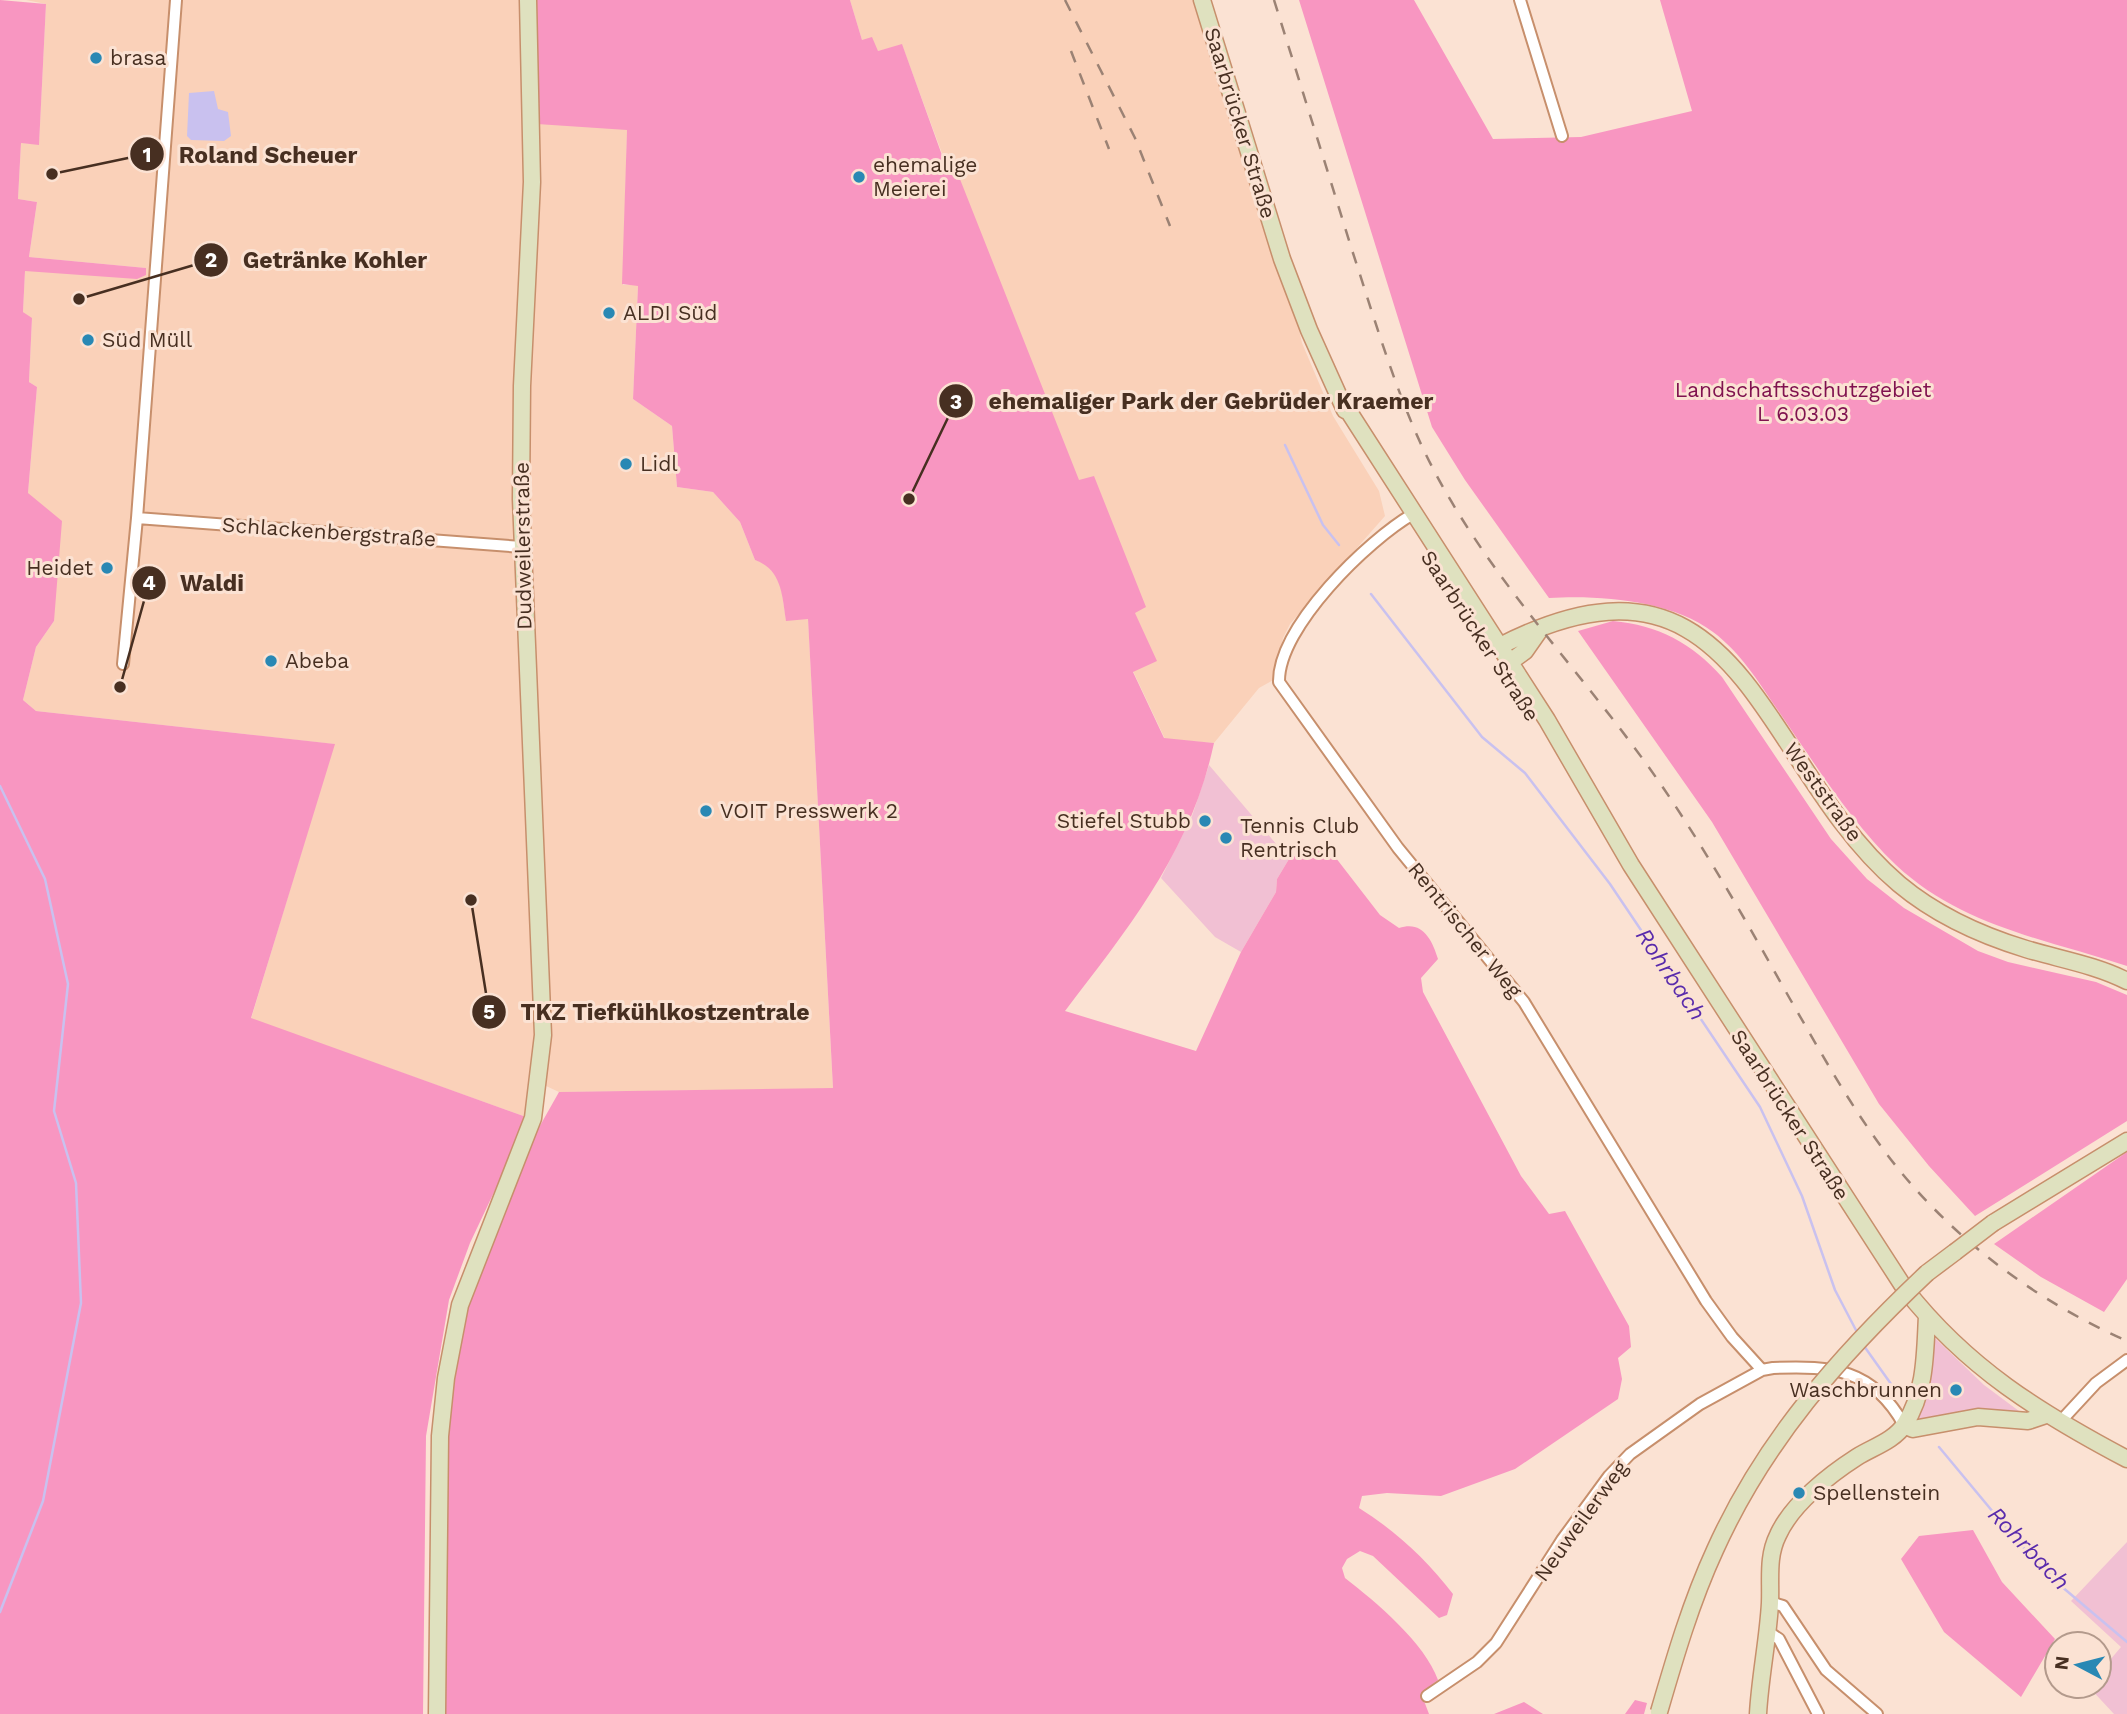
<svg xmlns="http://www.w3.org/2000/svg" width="2127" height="1714" font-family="'Work Sans',sans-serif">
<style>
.built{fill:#fad1b9}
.green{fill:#f1c0d3}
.forest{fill:#f896c1}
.water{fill:#c9c1ef}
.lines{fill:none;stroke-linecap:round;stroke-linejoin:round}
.stream{stroke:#c9c1ef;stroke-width:2.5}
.street-casing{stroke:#c78f6c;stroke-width:14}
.secondary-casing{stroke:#c78f6c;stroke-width:19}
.street{stroke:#fff;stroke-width:10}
.secondary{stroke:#dfe1bf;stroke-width:16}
.rail{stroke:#9b8274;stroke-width:2.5;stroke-dasharray:12 12;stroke-linecap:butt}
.secondary-bridge-casing{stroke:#c78f6c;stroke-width:19;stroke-linecap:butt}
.secondary-bridge{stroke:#dfe1bf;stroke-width:16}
.poi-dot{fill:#2988b4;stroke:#fbe2d3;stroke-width:2.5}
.labels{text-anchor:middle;stroke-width:6;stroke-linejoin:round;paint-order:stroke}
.poi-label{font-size:21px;fill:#472f21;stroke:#fbe2d3;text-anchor:start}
.street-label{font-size:21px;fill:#472f21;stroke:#fbe2d3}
.park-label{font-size:21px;fill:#80124f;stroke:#fbe2d3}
.water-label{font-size:23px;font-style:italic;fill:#592bac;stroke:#fbe2d3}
.leader{fill:none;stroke:#472f21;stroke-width:2.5}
.callout-dot{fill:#472f21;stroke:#fbe2d3;stroke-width:2.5}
.mark-label{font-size:21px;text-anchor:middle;font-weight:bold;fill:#fff}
.callout-label{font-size:23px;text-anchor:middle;font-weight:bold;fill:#472f21;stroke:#fbe2d3;stroke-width:6;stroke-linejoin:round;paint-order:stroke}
</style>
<rect width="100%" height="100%" fill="#fbe2d3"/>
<path class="built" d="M26,0H535L627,130L623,285H638L633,399L672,426L677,487L713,492L740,522L755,560L764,563L780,580L786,620L808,618L833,1089L559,1092L531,1079L529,1118L251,1019L334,744L36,711L23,700L36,647L54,621L28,493L37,387L29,382L32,319L23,312L25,270L146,268L29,257L37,202L18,199L21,143L39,144L46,4Z
M850,0H1202L1283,257L1302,343L1333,416L1379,491L1385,516L1290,624L1283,638L1275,679L1259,688L1214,743L1165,739L1133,671L902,45L878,51L862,40Z"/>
<path class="green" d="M1209,765L1289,859L1277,879L1276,892L1241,952L1215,937L1161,878L1192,816Z
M1936,1339L1984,1385L2023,1414L1914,1422L1931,1340Z
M2127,1542V1714H2114L2088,1686H2099V1673L2121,1647L2071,1601Z"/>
<path class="forest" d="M0,0L46,4L39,145L21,143L18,199L37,202L29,257L146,268V275L137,279L25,271L23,312L32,318L29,382L37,387L28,493L62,521L54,621L36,647L23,700L36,711L335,744L251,1018L529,1118L470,1243L449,1300L426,1436L423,1714H0Z
M535,0H850L862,40L872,37L878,51L902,44L943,158L952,159L1079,480L1094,476L1146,607L1135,613L1157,661L1133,672L1164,738L1214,743C1191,851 1130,926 1065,1011L1196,1051L1241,952L1276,892L1277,879L1289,859L1319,845L1329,849L1380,915L1399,928C1422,920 1432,939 1438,959L1421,978L1423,992L1521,1176L1549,1214L1565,1211L1629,1326L1631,1347L1618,1358L1622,1379L1618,1399L1515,1469L1441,1496L1387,1493L1362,1496L1359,1508C1396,1531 1427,1560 1453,1594L1447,1615L1439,1618L1373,1556L1360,1551L1347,1559L1342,1568L1345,1578C1376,1602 1425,1643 1438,1680L1421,1693L1429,1714H442L447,1417L461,1325L537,1131L559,1092L833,1088L808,619L786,621C782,595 782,570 755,560L740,522L713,492L677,487L672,426L633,399L638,286L622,284L627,130L537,124Z
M1299,0H1414L1493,139L1581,137L1692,111L1660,0H2127V966C2045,939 1961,926 1896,865C1849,820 1814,762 1777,709C1758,681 1740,652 1713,632C1671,600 1600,595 1549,598L1465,480L1432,427Z
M1613,621C1658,625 1692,643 1722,677L1831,839L1867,879L1904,908L1978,951L2008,962L2096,982L2127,995V1121L1975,1216L1929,1166L1879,1104L1712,822L1578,631Z
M2127,1152V1279L2104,1312L2041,1277L1994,1244Z
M1973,1530L2002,1582L2055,1639L2021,1697L1944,1632L1901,1559L1919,1536Z
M1635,1700L1647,1703L1644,1714H1625Z
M1524,1702L1543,1714H1494Z"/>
<path class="water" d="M214,91L218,109L228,112L231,136L224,141L191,140L187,136L189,93Z"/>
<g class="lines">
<path class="stream" d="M1285,445L1323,525L1339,545
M1371,594L1482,737L1525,773L1610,884L1760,1107L1802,1196L1835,1290L1858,1334
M0,786L45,879L68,984L54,1111L76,1183L81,1303L43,1501L0,1612
M1864,1346L1901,1398
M1939,1447L2018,1542L2061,1586L2127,1642"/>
<defs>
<path id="street" d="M1520,0L1562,136
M1413,514C1368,540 1278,627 1279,682L1398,848L1524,1002L1706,1301L1732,1337L1762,1370
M137,518L522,547
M123,664L137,518L176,0
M2059,1423L2096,1383L2127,1360
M1770,1602L1783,1606L1826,1670L1877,1714
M1767,1631L1779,1639L1818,1714
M1427,1696L1477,1662L1496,1643L1562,1540L1609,1476L1630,1454L1700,1404L1762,1370L1773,1368C1833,1366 1872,1368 1904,1425"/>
<path id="secondary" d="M1202,0L1282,259L1309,330L1345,410
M1342,401L1547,720L1631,865L1905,1289C1967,1368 2040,1413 2127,1459
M1500,646C1744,521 1758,765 1899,884C1936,915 1980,935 2026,949C2059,959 2096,965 2127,981
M1510,662L1525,651L1539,631
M1993,1223L2127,1141
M1927,1273L1955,1252
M1904,1425L1913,1429L1978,1417L2028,1421L2046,1415
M437,1714L440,1436L446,1378L460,1305L533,1118L543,1035L521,499L522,386L532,182L528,0
M1758,1714C1760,1677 1768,1640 1770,1603C1771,1579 1767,1557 1778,1535C1792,1504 1829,1475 1857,1457C1873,1447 1894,1441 1905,1424C1926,1391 1925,1353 1927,1316"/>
</defs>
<use href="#street" class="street-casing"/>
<use href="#secondary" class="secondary-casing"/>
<use href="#street" class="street"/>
<use href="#secondary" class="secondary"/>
<path class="rail" d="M1065,0L1135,138L1170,226
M1274,0C1300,83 1326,166 1352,250C1373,314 1392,380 1420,442C1479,571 1585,673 1664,789C1710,857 1750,928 1790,999C1824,1058 1857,1118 1900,1171C1961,1245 2039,1302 2127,1341
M1071,51L1109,149"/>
<defs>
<path id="secondary-bridge" d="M1955,1252L1993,1223
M1659,1712C1675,1657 1691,1602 1715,1550C1764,1441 1840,1355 1927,1273"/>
</defs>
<use href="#secondary-bridge" class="secondary-bridge-casing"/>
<use href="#secondary-bridge" class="secondary-bridge"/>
</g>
<g class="poi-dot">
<circle cx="96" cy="58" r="7"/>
<circle cx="859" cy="177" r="7"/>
<circle cx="609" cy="313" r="7"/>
<circle cx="88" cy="340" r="7"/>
<circle cx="626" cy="464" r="7"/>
<circle cx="107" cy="568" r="7"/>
<circle cx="271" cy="661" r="7"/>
<circle cx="706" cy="811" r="7"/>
<circle cx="1205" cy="821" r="7"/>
<circle cx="1226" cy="838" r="7"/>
<circle cx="1956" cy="1390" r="7"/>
<circle cx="1799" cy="1493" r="7"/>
</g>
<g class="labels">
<g class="poi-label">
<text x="110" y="65">brasa</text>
<text x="873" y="172">ehemalige<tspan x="873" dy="24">Meierei</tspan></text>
<text x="623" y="320">ALDI Süd</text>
<text x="102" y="347">Süd Müll</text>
<text x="640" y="471">Lidl</text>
<text x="93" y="575" text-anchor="end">Heidet</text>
<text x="285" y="668">Abeba</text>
<text x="720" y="818">VOIT Presswerk 2</text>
<text x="1191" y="828" text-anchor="end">Stiefel Stubb</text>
<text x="1240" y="833">Tennis Club<tspan x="1240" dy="24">Rentrisch</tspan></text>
<text x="1942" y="1397" text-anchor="end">Waschbrunnen</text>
<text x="1813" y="1500">Spellenstein</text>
</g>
<g class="street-label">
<text transform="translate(1240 123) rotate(73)" y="7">Saarbrücker Straße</text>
<text transform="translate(329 532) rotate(4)" y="7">Schlackenbergstraße</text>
<text transform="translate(523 546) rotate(-91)" y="7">Dudweilerstraße</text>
<text transform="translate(1480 636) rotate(57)" y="7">Saarbrücker Straße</text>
<text transform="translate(1823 792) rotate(54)" y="7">Weststraße</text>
<text transform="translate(1465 930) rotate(51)" y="7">Rentrischer Weg</text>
<text transform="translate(1790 1115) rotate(57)" y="7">Saarbrücker Straße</text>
<text transform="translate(1581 1521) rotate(-54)" y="7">Neuweilerweg</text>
</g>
<g class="park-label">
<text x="1803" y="397">Landschaftsschutzgebiet<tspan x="1803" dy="24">L 6.03.03</tspan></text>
</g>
<g class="water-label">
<text transform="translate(1671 974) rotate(56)" y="8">Rohrbach</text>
<text transform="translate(2029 1548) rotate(46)" y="8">Rohrbach</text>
</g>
</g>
<path class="leader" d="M52 174L147 154M79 299L211 260M909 499L956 401M120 687L149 583M471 900L489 1012"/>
<g class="callout-dot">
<circle cx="52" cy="174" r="7"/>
<circle cx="79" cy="299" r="7"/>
<circle cx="909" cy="499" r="7"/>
<circle cx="120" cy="687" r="7"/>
<circle cx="471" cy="900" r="7"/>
<circle cx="147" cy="154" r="18"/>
<circle cx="211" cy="260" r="18"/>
<circle cx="956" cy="401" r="18"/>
<circle cx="149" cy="583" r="18"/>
<circle cx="489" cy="1012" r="18"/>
</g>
<g class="mark-label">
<text x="147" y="162">1</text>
<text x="211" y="267">2</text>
<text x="956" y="409">3</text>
<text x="149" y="590">4</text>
<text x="489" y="1019">5</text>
</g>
<g class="callout-label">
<text x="268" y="163">Roland Scheuer</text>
<text x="335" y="268">Getränke Kohler</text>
<text x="1211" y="409">ehemaliger Park der Gebrüder Kraemer</text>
<text x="212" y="591">Waldi</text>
<text x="665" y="1020">TKZ Tiefkühlkostzentrale</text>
</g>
<g transform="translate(2078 1665) rotate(277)"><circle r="33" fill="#fbe2d3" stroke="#b39a8c" stroke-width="2"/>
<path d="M0-5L12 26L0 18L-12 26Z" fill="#2988b4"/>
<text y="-10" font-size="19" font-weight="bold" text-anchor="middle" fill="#472f21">N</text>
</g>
</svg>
